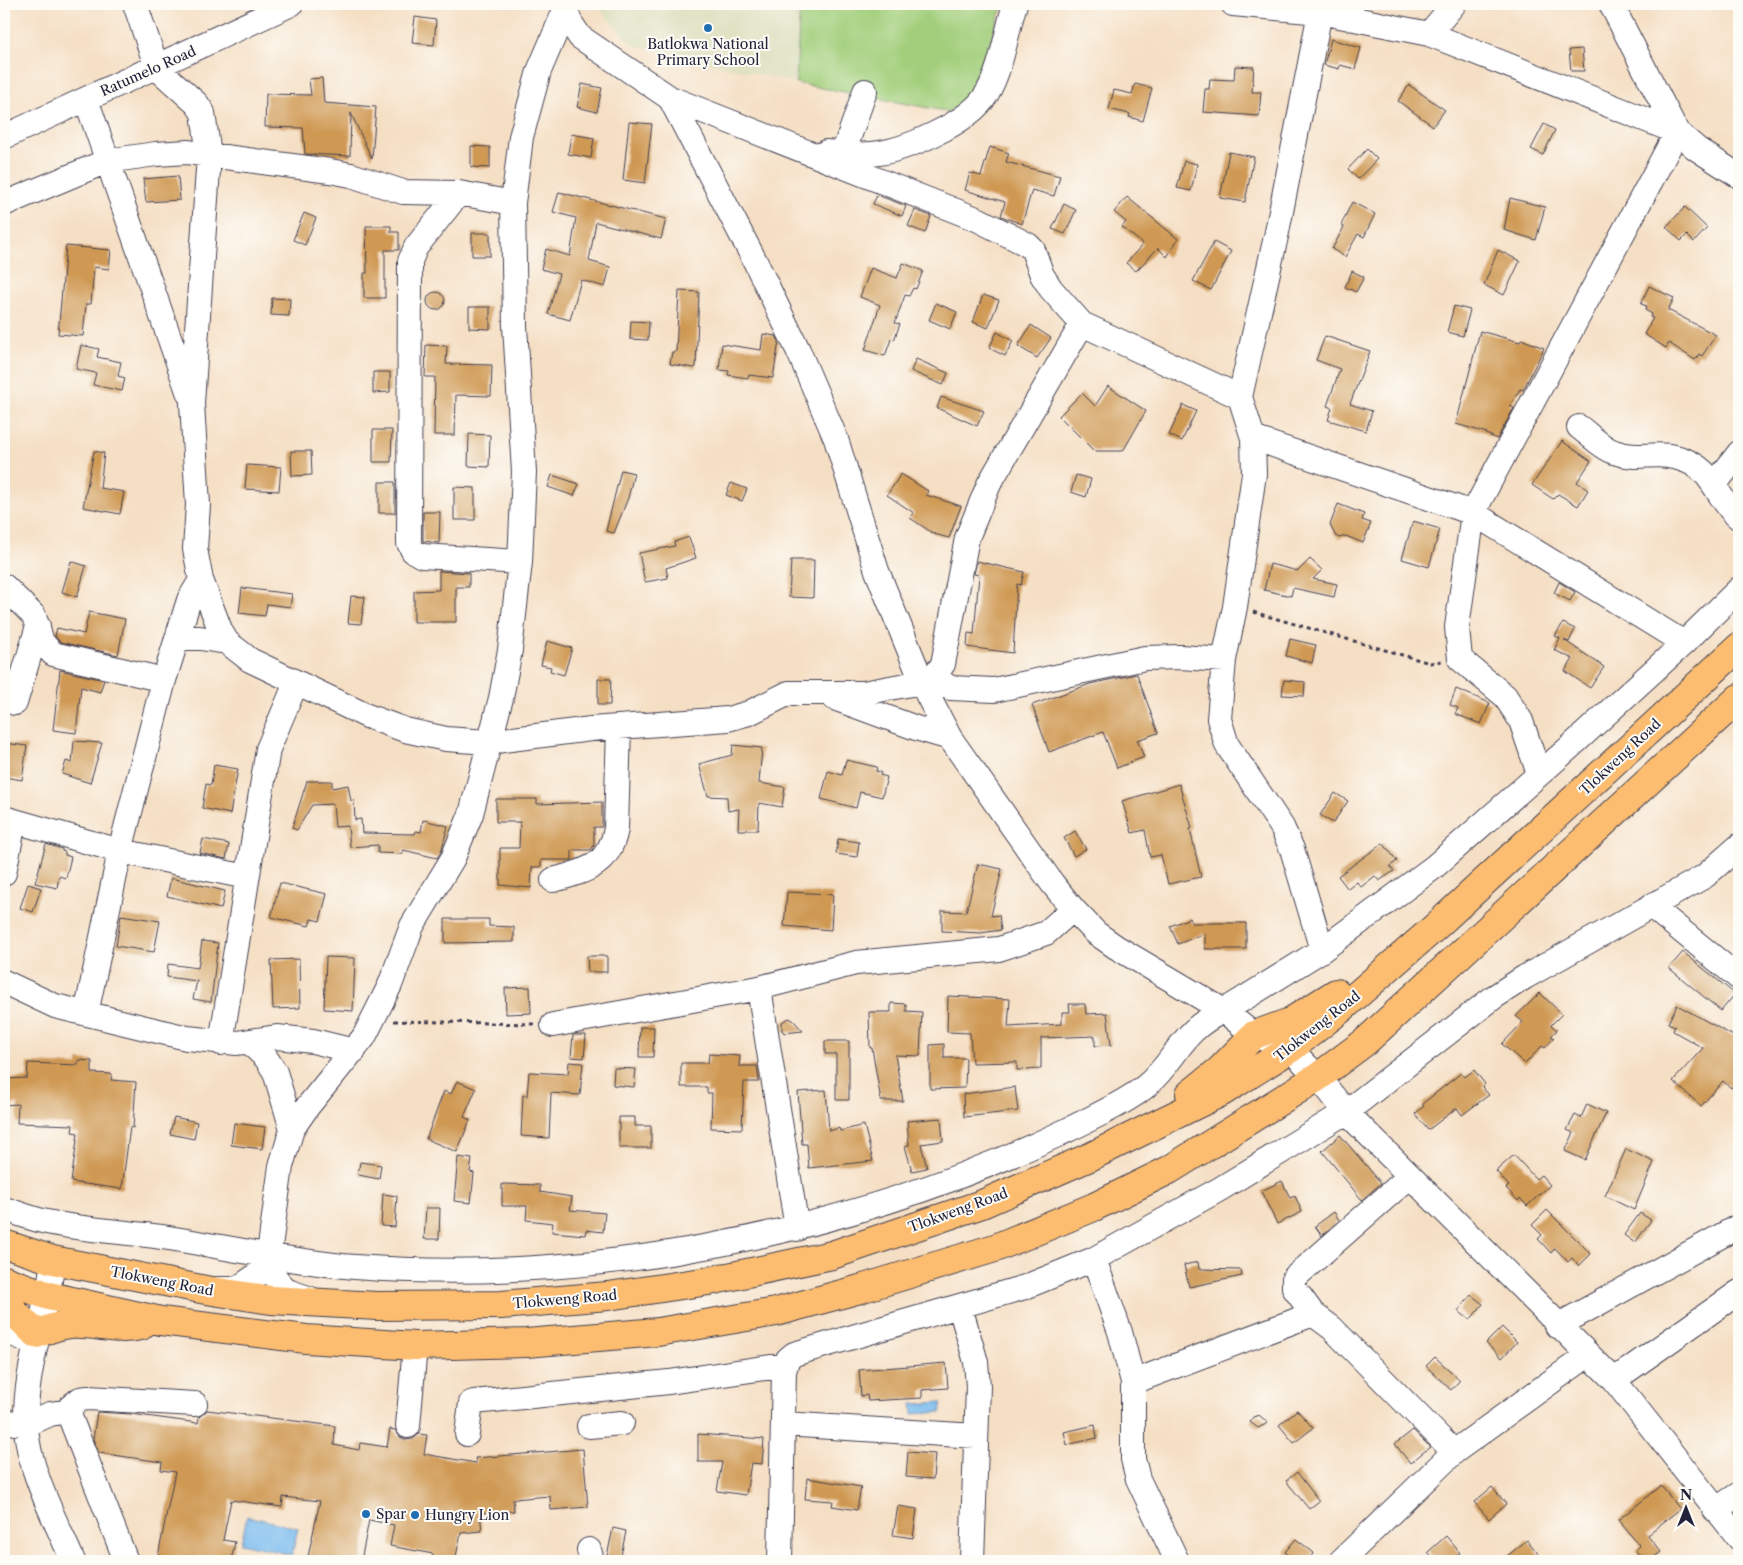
<svg xmlns="http://www.w3.org/2000/svg" width="1743" height="1565" font-family="'Libre Caslon Text',serif">
<style>
.built{fill:#dcdebc}
.green{fill:#a3cf7c;stroke:#62785c}
.water{fill:#78baed;stroke:#4d6e94}
.building{fill:#cf9953}
.lines{fill:none;stroke-linecap:round;stroke-linejoin:round}
.minor-casing{stroke:#423e50;stroke-width:26}
.major-casing{stroke:#423e50;stroke-width:30}
.path{stroke:#423e50;stroke-width:3;stroke-dasharray:4 4;stroke-linecap:butt}
.minor{stroke:#fff;stroke-width:24}
.major{stroke:#fcbd6f;stroke-width:28}
.poi-dot{fill:#1f6fb2;stroke:#fdfcf7;stroke-width:2}
.labels{text-anchor:middle;stroke-width:4;stroke-linejoin:round;paint-order:stroke}
.poi-label{font-size:14px;fill:#22223b;stroke:#fdfcf7;text-anchor:start}
.street-label{font-size:14px;fill:#22223b;stroke:#fdfcf7}
</style>
<rect width="100%" height="100%" fill="#fdfcf7"/>
<filter id="ink" filterUnits="userSpaceOnUse"><feTurbulence type="fractalNoise" baseFrequency=".02" numOctaves="2"/><feDisplacementMap in="SourceGraphic" scale="10" xChannelSelector="R" yChannelSelector="G"/><feConvolveMatrix kernelMatrix="1 2 1 2 8 2 1 2 1" color-interpolation-filters="sRGB"/></filter>
<filter id="wash" filterUnits="userSpaceOnUse"><feTurbulence type="fractalNoise" baseFrequency=".0096" numOctaves="4" result="noise"/><feDisplacementMap in="SourceGraphic" scale="20" xChannelSelector="R" yChannelSelector="G"/><feGaussianBlur stdDeviation="1.12" result="paint"/><feColorMatrix in="noise" values="0 0 0 0 0 0 0 0 0 0 0 0 0 0 0 0 0 1.4 0 .05"/><feComposite in="paint" operator="in"/></filter>
<g filter="url(#wash)">
<rect width="100%" height="100%" fill="#f5dfc4"/>
<path class="built" d="M597,4H800L796,83L633,45L600,10Z"/>
<path class="green" d="M800,4H1003L975,85L950,112L796,83Z"/>
<path class="water" d="M941,1402L942,1412L913,1414L912,1404Z
M247,1516L298,1528L292,1555L241,1543Z"/>
<g id="blocks">
<path class="building" d="M415,17L436,20L434,45L412,43Z
M1331,39L1361,48L1355,69L1340,65L1339,69L1324,65Z
M1582,49L1584,71H1571L1569,50Z
M1235,66L1254,67L1252,92H1261L1259,116L1203,112L1205,89H1209L1210,79L1234,80Z
M322,78L324,103L376,107L372,159L351,113L350,156L305,154L303,128L265,127L266,94L311,95L309,79Z
M582,84L602,88L597,112L577,107Z
M1135,84L1152,88L1143,121L1129,117L1130,114L1109,109L1114,90L1132,94Z
M1409,85L1445,110L1433,126L1398,101Z
M629,122L652,124L645,183L623,180Z
M1544,124L1555,130L1543,155L1531,149Z
M571,134L594,138L591,158L568,154Z
M471,146L490,147V168L471,167Z
M990,147L1009,153L1006,162L1060,176L1054,196L1032,190L1022,224L1001,216L1005,202L965,190L970,173L981,176Z
M1367,149L1377,159L1358,179L1348,169Z
M1229,152L1254,157L1245,202L1220,198Z
M1184,161L1197,164L1191,191L1177,188Z
M178,176L180,200L146,202L143,179Z
M559,192L666,219L661,239L596,222L589,261L610,267L605,287L581,280L570,320L548,314L559,274L541,269L546,249L570,256L576,218L553,212Z
M877,195L906,206L902,216L873,204Z
M1127,197L1178,239L1167,257L1158,248L1136,271L1126,263L1143,244L1122,227L1126,222L1114,212Z
M1510,198L1545,207L1536,240L1504,230Z
M1352,202L1375,214L1364,237L1358,234L1345,257L1332,249L1344,227L1341,225Z
M1064,204L1076,210L1065,234L1052,229Z
M1685,207L1707,228L1694,242L1687,235L1681,241L1666,227Z
M915,210L931,216L925,233L908,226Z
M304,213L316,218L305,245L293,240Z
M366,226H391V232H399V250H385V298H364V273H367Z
M472,233H490V256H472Z
M1214,242L1231,251L1211,290L1193,281Z
M66,246L111,250L109,269L94,267L91,304H86L83,336L58,334Z
M1498,250L1520,261L1504,295L1484,285Z
M903,263L923,271L916,289L913,288L909,296L905,295L895,323L900,324L894,340L891,339L885,356L865,350L880,305L860,297L871,268L897,278Z
M1352,271L1364,277L1356,292L1345,287Z
M1649,286L1674,298L1668,310L1716,335L1702,356L1699,354L1695,360L1669,343L1666,348L1644,334L1653,318L1650,317L1652,314L1645,310L1647,306L1641,304Z
M679,291L699,292L696,367L694,368L670,364L672,352H676Z
M427 301a9 9 0 1 1 18 0a9 9 0 1 1-18 0Z
M983,295L999,300L988,328L973,322Z
M272,298L290,299L289,316L271,315Z
M936,303L957,312L950,329L929,320Z
M1454,306L1470,310L1463,336L1447,332Z
M469,307H490V329L469,328Z
M631,321L649,322L648,340L630,339Z
M1031,325L1051,338L1037,358L1018,346Z
M1480,331L1520,342L1521,339L1544,348L1523,390L1520,389L1510,406L1514,408L1497,439L1486,434L1487,433L1456,424Z
M997,332L1013,341L1005,356L989,348Z
M763,334L776,336L779,341L773,378L749,375L748,378L728,375L729,371L719,370L722,344L761,350Z
M1325,336L1370,351L1350,404L1372,411L1366,431L1328,420L1332,408L1327,406L1340,369L1316,360Z
M81,345L99,349L97,357L121,362L118,376L125,378L122,391L93,385L96,373L76,369Z
M426,345L447,346L446,364L492,365L491,396L456,395L455,435H434L435,377H425Z
M916,359L948,373L943,385L911,371Z
M373,372H390V392L373,393Z
M1108,386L1146,411L1123,451H1094L1059,416L1082,393L1095,406Z
M941,397L984,411L977,426L937,408Z
M1183,405L1196,411L1182,441L1169,435Z
M373,430H392L391,462H373Z
M469,434L490,435L489,467L468,466Z
M1562,441L1591,461L1577,482L1588,490L1578,506L1558,494L1553,499L1532,485Z
M94,451L104,453L100,488L124,492L120,514L83,507Z
M291,451H311L312,475L292,476Z
M247,465L281,467L279,491L245,489Z
M621,470L634,473L628,498L614,533L606,531Z
M901,474L928,491L926,495L961,506L949,538L934,534L910,518L914,513L887,495Z
M552,475L579,484L574,496L548,487Z
M1076,475L1091,479L1086,497L1071,492Z
M379,482H395V513H379Z
M731,483L747,489L742,501L726,495Z
M454,487L475,488V520H454Z
M1338,504L1364,514L1362,520L1371,523L1363,543L1346,536L1339,538L1335,535L1330,525Z
M423,512H440L439,543L423,541Z
M1413,521L1440,529L1429,567L1402,559Z
M689,537L696,558L666,568L668,578L645,582L639,553L675,546L674,542Z
M1310,559L1322,570L1313,579L1337,584L1334,597L1293,588L1291,596L1264,590L1270,564L1298,571Z
M791,560H814L813,598L789,597Z
M71,561L86,566L77,597L62,592Z
M977,561L1024,572L1021,585L1017,584L1013,653L967,647L968,633L974,634L979,575L974,574Z
M439,571L469,573V587H456V622H414V591L439,590Z
M1559,582L1575,592L1570,601L1554,593Z
M242,588L292,594L290,607L267,604L265,616L239,613Z
M351,596L365,597L361,624L348,623Z
M89,612L125,619L118,655L60,642L55,636L57,628L84,634Z
M1563,623L1575,629L1569,642L1564,640L1604,667L1590,688L1565,671L1573,659L1554,650L1560,638L1555,636Z
M1290,639L1316,645L1312,663L1286,656Z
M547,641L572,648L564,675L550,671L551,667L541,665Z
M60,670L104,680L100,692L81,687L76,733L53,730Z
M1137,674L1158,733L1137,740L1144,757L1117,768L1103,732L1049,752L1032,705L1090,684Z
M598,679H611L610,705H598Z
M1284,680L1305,682L1304,696L1282,695Z
M1456,689L1490,703L1481,724L1455,714L1458,708L1450,705Z
M74,741L102,743L90,783L62,774L66,761L72,763Z
M4,743L27,746L22,780L4,777Z
M733,745L762,748L759,783L785,787L782,807L759,803L758,830H738L739,809L728,811L727,797L708,796L699,764L732,755Z
M846,760L877,767L876,771L881,772L880,775L887,777L882,797L860,792L856,808L821,799L828,771L842,775Z
M214,765L238,769L230,814L202,808L206,784L211,785Z
M307,781H332V788L348,785L351,801L354,800L355,820L361,819L362,833L415,834L416,831L421,832L423,820L448,826L441,852L437,858L403,850V854L378,853V845L350,847L348,826L335,827L333,804L312,805L297,830L292,828Z
M1179,784L1192,828L1190,829L1201,877L1168,884L1161,855L1150,857L1145,830L1132,833L1122,801Z
M1335,793L1348,801L1333,823L1320,815Z
M496,799H537V804L602,802V827H594V846L590,850H572V860H541V867H532L531,888L500,885V848H519L520,822H496Z
M1075,831L1086,849L1074,856L1064,838Z
M203,839L229,844L226,859L200,853Z
M838,839L859,842L857,857L836,854Z
M1383,843L1397,861L1390,866L1394,871L1379,881L1375,876L1361,887L1357,882L1348,889L1338,876Z
M46,844L62,849V851L65,852V855L71,857L66,878L59,876L57,888L35,883Z
M978,864L1002,869L991,916L999,915L1001,930L981,933L942,931V911L966,912Z
M171,878L225,891L221,909L167,896Z
M280,883L327,894L320,921L311,919L309,926L271,917Z
M28,884L41,888L33,912L20,908Z
M787,892L833,894L831,930L784,926Z
M121,915L160,921L154,952L116,946Z
M1190,918L1192,923H1246V949H1205V933L1178,944L1170,926Z
M445,919H489V926L514,927V942L445,943Z
M202,941L218,943L211,1002L193,999L197,981L167,977L168,964L198,968Z
M1683,952L1735,994L1721,1011L1669,968Z
M587,956H607V972H588Z
M326,957L355,958L353,1011L324,1009Z
M299,959L300,1008L273,1009L271,960Z
M530,987L531,1013L506,1014L505,988Z
M1540,993L1562,1014L1551,1025L1557,1030L1551,1036L1554,1038L1545,1048L1542,1046L1525,1064L1502,1044L1523,1022L1516,1016Z
M948,996L1010,999L1008,1027L1062,1024V1012H1070L1069,1004H1085L1086,1014L1107,1013L1111,1045L1095,1046V1036L1041,1038V1069L1017,1070V1062L972,1063L970,1033L947,1032Z
M891,1003L906,1004V1011L922,1012L920,1056L895,1055L903,1101H881L872,1048H870L869,1012H891Z
M1677,1005L1739,1039V1078L1731,1088L1723,1081L1701,1106L1673,1081L1703,1048L1673,1031L1675,1026L1668,1023Z
M789,1018L793,1020L803,1031L784,1033L782,1030V1022Z
M640,1027H654L653,1057H639Z
M573,1035H586L584,1058L571,1057Z
M825,1041H849V1100H836V1054H825Z
M944,1044V1058H966L965,1088L930,1089V1045Z
M709,1054L740,1056L739,1066H757L759,1082H744L742,1129L711,1128L712,1093H707V1087H681V1063H708Z
M78,1060L92,1061V1073L112,1074L111,1080L136,1082L133,1128L130,1127L122,1189L71,1182L78,1133L72,1132L73,1125L17,1123L18,1104L4,1105V1079L27,1078L28,1063L78,1065Z
M569,1062L583,1063L580,1095L551,1093L549,1138L521,1136L523,1095L527,1096L529,1072L568,1074Z
M614,1068L636,1069L634,1087L613,1085Z
M1474,1070L1485,1084L1482,1087L1489,1095L1462,1115L1457,1108L1428,1130L1415,1114L1424,1106L1422,1104L1461,1073L1465,1077Z
M457,1081L476,1089L464,1117L470,1120L457,1152L426,1139L444,1091L451,1094Z
M1015,1087L1018,1111L964,1117L963,1094Z
M826,1090L829,1131L839,1128L840,1131L864,1125L873,1161L809,1168L807,1144H802L798,1092Z
M1587,1104L1606,1113L1585,1160L1565,1151L1574,1133L1567,1130L1575,1115L1581,1118Z
M174,1117L197,1122L194,1139L170,1134Z
M619,1117H635V1126H651V1148H619Z
M941,1118L943,1141L921,1144L927,1168L912,1171L905,1146L909,1145L907,1121Z
M234,1123L265,1127L262,1149L231,1145Z
M1340,1135L1381,1183L1362,1200L1322,1151Z
M1626,1149L1654,1162L1634,1210L1605,1196Z
M1514,1155L1536,1179L1541,1175L1550,1185L1527,1206L1520,1198L1518,1201L1506,1188L1509,1186L1496,1171Z
M458,1157L472,1159L470,1172L474,1173L471,1203L454,1201Z
M360,1162L381,1165L379,1179L358,1175Z
M1282,1181L1290,1198L1295,1196L1302,1212L1277,1224L1261,1191Z
M502,1184L540,1185V1192L572,1197L570,1210L605,1213L603,1232L586,1230L585,1235L552,1232L553,1223L526,1220L527,1206H502Z
M383,1194L397,1196L395,1227L381,1226Z
M426,1208H440L439,1239H424Z
M1547,1210L1591,1254L1579,1266L1572,1258L1568,1262L1555,1248L1551,1253L1538,1239L1542,1235L1532,1225Z
M1334,1212L1339,1220L1322,1236L1315,1226Z
M1640,1213L1651,1220L1635,1243L1624,1235Z
M1198,1262L1199,1269L1241,1270L1242,1276L1189,1287L1184,1265Z
M1471,1295L1483,1304L1470,1320L1458,1311Z
M1502,1327L1517,1342L1502,1358L1486,1343Z
M1435,1357L1460,1380L1451,1390L1426,1366Z
M946,1363L948,1388L922,1390V1398L868,1401L867,1395L861,1396L859,1370Z
M207,1410L335,1426L334,1445L359,1450L360,1443L387,1447L390,1429L395,1430L400,1437L406,1440L413,1439L419,1434L427,1435L424,1454L476,1463L475,1458L583,1449L588,1507L551,1510L550,1496L513,1499L514,1511L480,1513L482,1531L461,1533L455,1561H431L433,1554L390,1546L394,1525L369,1520L361,1561H307L320,1501L283,1497L282,1507L231,1500L223,1540L235,1542L231,1561H157L175,1472L161,1470L162,1462L99,1453L93,1439L97,1412L131,1414L198,1423L199,1417Z
M1297,1410L1313,1428L1294,1443L1279,1425Z
M1259,1415L1268,1423L1258,1428L1250,1422L1253,1417Z
M1095,1425L1097,1438L1067,1445L1064,1432Z
M1413,1430L1430,1447L1410,1463L1395,1444Z
M698,1434L764,1439L762,1464L751,1463L746,1495L717,1491L722,1462H698Z
M908,1452L935,1454L933,1479L906,1477Z
M1297,1472L1319,1501L1309,1509L1286,1481Z
M807,1478L861,1487L857,1510L832,1506L833,1501L805,1499Z
M1661,1486L1680,1509L1647,1535L1661,1552L1649,1561H1644L1635,1550L1640,1546L1618,1520Z
M1492,1487L1506,1504L1489,1519L1474,1502Z
M898,1506L917,1509L913,1538L893,1535Z
M613,1528L626,1531L620,1561H606Z
M1446,1536L1460,1553L1450,1561H1436L1428,1552Z
M1296,1539L1314,1553L1307,1561H1296L1285,1552Z
M1527,1540L1544,1561H1501Z"/>
</g>
</g>
<g filter="url(#ink)">
<use href="#blocks" fill-opacity="0" stroke="#423e50" stroke-width="1"/>
<g class="lines">
<defs>
<path id="minor" d="M135,4L157,68L197,104L203,113L209,155L192,403L198,505L195,549L201,580L221,632L227,642L250,660L367,716L405,730L446,739L488,742L591,729L728,719L749,713L789,693H863L922,682L934,677L943,664L967,538L989,484L1082,324
M564,4L570,22L580,37L670,98L755,261L798,350L836,439L877,571L927,694L950,738L1052,883L1073,909L1096,933L1116,947L1224,1011L1254,1035L1290,1049L1318,1077L1346,1112L1614,1380L1739,1538
M1233,4L1320,12L1429,34L1677,132L1697,149L1739,176
M1317,4L1320,12L1277,232L1240,397L1253,438L1254,474L1235,607L1224,660L1219,719L1227,745L1282,827L1292,849L1322,950
M1429,34L1454,4
M670,98L979,220L1028,245L1033,250L1042,275L1051,289L1082,324L1240,397
M86,99L189,394
M4,137L291,4
M826,152C841,153 857,156 872,154C904,151 969,123 986,95C1002,69 1006,33 1015,4
M843,154L865,91
M459,193L416,247L410,261L409,543L413,551L422,556L520,562
M4,204L107,161L156,154L187,152L330,171L351,175L403,192L459,193L513,203
M1579,427C1590,435 1602,448 1614,452C1641,462 1659,448 1689,462C1715,474 1718,501 1739,518
M1253,438L1473,513L1684,643
M1715,484L1739,453
M4,586L34,616L42,642L53,654L164,680
M177,638H200L227,642
M934,677L950,688L994,690L1145,658L1180,657L1224,660
M834,698L916,728L950,738
M15,703L38,626
M1539,774L1521,721L1505,696L1460,659L1457,627L1473,513L1677,132L1611,4
M4,818L120,851L247,877
M4,873L14,822
M553,880C586,871 609,866 616,829L619,727
M1651,906L1739,978
M4,982L55,1006L187,1038L237,1043L277,1037L313,1041L354,1051
M759,988L797,1229
M86,1014L120,851L164,680L189,600L201,580
M553,1025L759,988L856,963L999,949L1046,933L1073,909
M249,1042L266,1058L275,1072L292,1129
M221,1043L268,749L296,683
M4,1209C18,1213 32,1219 47,1222C89,1231 133,1232 175,1239C235,1249 295,1262 355,1267C590,1285 842,1235 1055,1136C1080,1124 1126,1103 1146,1086C1177,1060 1181,1029 1224,1011L1322,950L1434,867L1569,748L1684,643L1739,589
M1094,1259L1120,1332L1133,1382V1459L1138,1479L1177,1561
M53,1260C47,1315 24,1368 26,1425C27,1468 56,1521 73,1561
M267,1268L287,1291L311,1299
M218,1289H237L267,1268L281,1166L292,1129L308,1106L364,1037L390,985L412,926L453,858L471,814L501,698L510,650L520,562L524,472L515,326L513,203L521,137L539,71L565,10
M960,1307L976,1362L978,1386L972,1561
M1313,1314L1294,1288V1278L1409,1177
M1557,1326L1739,1226
M4,1331L35,1343
M1614,1380L1739,1292
M1133,1382L1313,1314L1332,1328L1454,1452
M4,1421L26,1425L50,1414L69,1411
M783,1424L976,1436
M408,1426L415,1346
M589,1426L622,1423
M467,1434L471,1403L474,1402L669,1382L785,1365
M1715,1510L1739,1494
M589,1550L592,1561
M126,1561L70,1417V1407L80,1399L88,1398L195,1404
M780,1561L784,1371L788,1359L794,1354L1025,1287L1094,1259L1220,1189L1346,1112L1494,997L1525,977L1705,876L1739,846
M1341,1561L1454,1452L1588,1355"/>
<path id="major" d="M1190,1094L1220,1070L1254,1035L1290,1022L1336,993
M4,1244L53,1260L206,1290L271,1300L377,1306L501,1305L608,1296L709,1281L832,1255L982,1204L1092,1156L1222,1092L1290,1049L1341,1009L1433,929L1739,647
M4,1280L49,1296L161,1321L306,1339L415,1346L526,1343L658,1332L776,1312L860,1289L995,1248L1094,1207L1169,1170L1318,1077L1365,1042L1739,698
M4,1302L36,1334C47,1330 58,1325 70,1324C94,1322 117,1332 141,1326"/>
</defs>
<use href="#minor" class="minor-casing"/>
<use href="#major" class="major-casing"/>
<path class="path" d="M1253,612L1430,663L1442,661
M394,1021L535,1024"/>
<use href="#minor" class="minor"/>
<use href="#major" class="major"/>
</g>
</g>
<g class="poi-dot">
<circle cx="708" cy="28" r="5"/>
<circle cx="366" cy="1514" r="5"/>
<circle cx="415" cy="1515" r="5"/>
</g>
<g class="labels">
<g class="poi-label">
<text x="708" y="49" text-anchor="middle">Batlokwa National<tspan x="708" dy="16">Primary School</tspan></text>
<text x="376" y="1519">Spar</text>
<text x="425" y="1520">Hungry Lion</text>
</g>
<g class="street-label">
<text transform="translate(148 71) rotate(-24)" y="5">Ratumelo Road</text>
<text transform="translate(1620 757) rotate(-43)" y="5">Tlokweng Road</text>
<text transform="translate(1317 1026) rotate(-38)" y="5">Tlokweng Road</text>
<text transform="translate(958 1210) rotate(-20)" y="5">Tlokweng Road</text>
<text transform="translate(162 1281) rotate(11)" y="5">Tlokweng Road</text>
<text transform="translate(565 1299) rotate(-5)" y="5">Tlokweng Road</text>
</g>
</g>
<rect width="1743" height="1565" fill="none" stroke="#fdfcf7" stroke-width="20"/>
<g transform="translate(1686 1508)" stroke="#fdfcf7" stroke-width="4" paint-order="stroke">
<path d="M0-4L9 19L0 12L-9 19Z" fill="#22223b"/>
<text y="-8" font-size="14" font-weight="bold" text-anchor="middle" fill="#22223b">N</text>
</g>
</svg>
